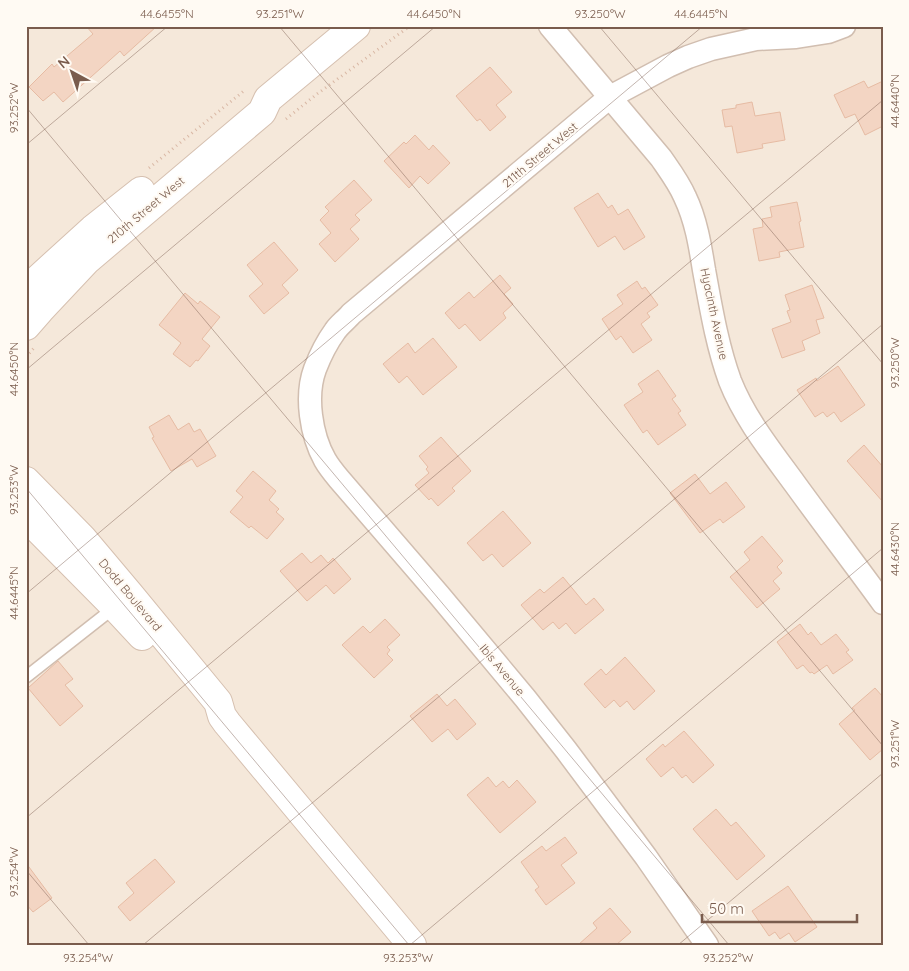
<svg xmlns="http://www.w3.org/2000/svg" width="909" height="971" font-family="Quicksand,sans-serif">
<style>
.residential{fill:#f5e8da}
.building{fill:#f3d5c3;stroke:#e6bba3}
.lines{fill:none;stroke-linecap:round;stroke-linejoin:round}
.lane-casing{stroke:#d1beb0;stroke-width:14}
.street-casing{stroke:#d1beb0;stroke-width:25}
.secondary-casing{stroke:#d6c0b0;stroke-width:30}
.path{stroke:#d9b8a5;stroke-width:3;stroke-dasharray:1 4;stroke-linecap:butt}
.lane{stroke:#fff;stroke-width:11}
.street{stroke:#fff;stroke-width:22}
.secondary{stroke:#fff;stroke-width:28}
.ticks{fill:none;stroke:#7a5c4d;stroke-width:1;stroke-opacity:0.45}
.labels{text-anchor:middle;stroke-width:4;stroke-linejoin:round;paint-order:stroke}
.street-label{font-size:12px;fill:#7a5c4d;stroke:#fffaf3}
.neatline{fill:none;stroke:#7a5c4d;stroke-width:2}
.ticks-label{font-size:12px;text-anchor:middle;fill:#7a5c4d}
</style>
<rect width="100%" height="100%" fill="#fdf6ec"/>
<path class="residential" d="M26,26H883V945H26Z"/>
<path class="building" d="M86,26H157L124,56L120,51L63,102L54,92L43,101L29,87L52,64L54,67L93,34Z
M490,67L512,92L496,105L506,117L490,131L480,119L477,121L456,96Z
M864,81L868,88L883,81V126L865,135L855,114L845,118L834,95Z
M752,102L755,116L780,112L785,140L762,144L763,148L737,153L732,126L725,127L722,110L736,108V105Z
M415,135L429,150L433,145L450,163L428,184L420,176L409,188L384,161L404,142L406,144Z
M354,180L372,200L355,215L360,220L350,229L359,239L335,262L319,244L331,233L320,220L329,211L325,207Z
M598,193L608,208L612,205L618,215L628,209L645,237L624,250L615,236L598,247L574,208Z
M797,202L801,221L799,222L804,247L779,252L780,257L759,261L753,229L763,227L762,219L772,217L770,207Z
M274,242L298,270L282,285L289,293L264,314L249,296L263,284L247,265Z
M500,275L511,288L504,294L513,304L503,313L506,318L480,341L465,324L459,329L445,313L469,292L474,298Z
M637,281L642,289L645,287L658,305L647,313L650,317L641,324L652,340L633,353L621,336L616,340L602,319L623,304L617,295Z
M812,285L824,318L816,320L820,333L802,341L805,350L782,358L772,329L791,322L787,311L790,310L785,295Z
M185,293L198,304L200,301L220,317L202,339L210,346L198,361L196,360L190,367L173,354L181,343L159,325Z
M433,338L457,367L423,395L407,376L399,383L383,364L408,343L415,353Z
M838,366L865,405L841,422L834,412L827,417L823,412L815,417L797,390L816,378L817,381Z
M658,370L676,396L672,399L681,411L678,413L686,425L658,445L647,430L643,433L624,405L643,392L638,384Z
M169,415L178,430L189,423L194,432L200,429L216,456L197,467L192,459L171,471L152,438L154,437L149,427Z
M441,437L471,471L452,488L455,491L438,506L431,498L429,500L415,485L429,473L426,469L428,467L419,456Z
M864,445L883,467V502L847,461Z
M253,471L276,491L269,500L279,509L276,512L284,519L267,539L251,526L249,528L230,512L243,497L236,491Z
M695,474L710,494L726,482L745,507L723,523L720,519L700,533L670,493Z
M503,511L531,543L503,567L492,554L483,561L467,543Z
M762,536L783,561L777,567L782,573L773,581L780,589L757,608L730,577L750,560L744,552Z
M302,553L311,563L321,555L328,563L333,558L351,579L334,594L326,585L307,601L280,571Z
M563,577L586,605L594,598L604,610L575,634L566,623L559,629L553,622L543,630L521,605L540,589L544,593Z
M385,619L400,635L387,647L390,650L387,654L393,660L374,678L342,645L363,626L370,633Z
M800,624L808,635L811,632L821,645L836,634L849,650L846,652L853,660L833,674L827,665L814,674L812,672L810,673L803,665L797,669L777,642Z
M625,657L655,691L634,710L627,701L620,707L614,700L605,708L584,684L601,669L606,675Z
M58,661L73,679L65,685L83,706L60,726L28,688Z
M875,688L883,697V749L870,760L839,724L855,710L852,708Z
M437,694L447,706L455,699L476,724L457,740L448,729L432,742L410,716Z
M684,731L714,765L693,783L686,775L682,778L673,767L661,777L646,759L663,744L665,747Z
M488,777L496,787L503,781L509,788L517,780L536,802L500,833L467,795Z
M716,809L731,826L736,822L765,856L737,880L693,829Z
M565,837L577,853L561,865L575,883L546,905L535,890L539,887L521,862L542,846L546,851Z
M155,859L175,882L130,921L118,907L134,893L126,883Z
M26,863L52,898L33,912L26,904Z
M788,886L817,927L795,942L789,933L780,939L775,932L769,936L752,911Z
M610,908L631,932L616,945H578L597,928L593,923Z"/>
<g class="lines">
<defs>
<path id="lane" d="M26,677L115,607"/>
<path id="street" d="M550,26L661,158C670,171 679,183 685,197C696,220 700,245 704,270C711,308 717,345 730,381C745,419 771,451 795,484C824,524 854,563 883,603
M707,945L646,857L566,750L525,698L439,595L339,479C334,473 329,467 325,460C311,435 305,396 315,369C320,356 327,342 335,331C339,325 346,320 351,314L610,97L668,66L688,57L711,49L756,39L796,37L828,32L844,26"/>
<path id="secondary" d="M26,290L93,229L141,191
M26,326L40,310L87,260L262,112L268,99L356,26
M26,481L82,538L130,595L218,702L222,716L227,723L412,945
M26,517L115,607L142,636"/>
</defs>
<use href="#lane" class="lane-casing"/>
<use href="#street" class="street-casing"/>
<use href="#secondary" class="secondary-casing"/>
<path class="path" d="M286,119L317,94L410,26
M149,168L245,90
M26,357L34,348"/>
<use href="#lane" class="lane"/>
<use href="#street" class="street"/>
<use href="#secondary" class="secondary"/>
</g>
<path class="ticks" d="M279,26L883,746M599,26L883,364M26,107L729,945M26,145L168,26M26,370L436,26M26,488L409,945M26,594L703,26M26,818L883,100M26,870L89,945M143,945L883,324M410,945L883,548M678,945L883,773"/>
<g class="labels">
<g class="street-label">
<text transform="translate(540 155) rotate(-40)" y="4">211th Street West</text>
<text transform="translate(146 210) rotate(-40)" y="4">210th Street West</text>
<text transform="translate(714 314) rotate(78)" y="4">Hyacinth Avenue</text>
<text transform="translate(130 595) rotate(50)" y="4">Dodd Boulevard</text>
<text transform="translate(502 670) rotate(50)" y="4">Ibis Avenue</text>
</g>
</g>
<rect width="909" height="971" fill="none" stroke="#fffaf3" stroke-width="55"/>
<g transform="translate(72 72) rotate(320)" stroke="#fffaf3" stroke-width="4" paint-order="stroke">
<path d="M0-4L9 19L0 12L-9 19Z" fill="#7a5c4d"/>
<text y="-8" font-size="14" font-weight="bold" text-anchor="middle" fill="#7a5c4d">N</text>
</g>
<path d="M702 914v8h155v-8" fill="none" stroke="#7a5c4d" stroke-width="2.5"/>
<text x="709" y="914" font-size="15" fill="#7a5c4d" stroke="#fffaf3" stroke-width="4" paint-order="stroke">50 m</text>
<rect x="28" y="28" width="854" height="916" class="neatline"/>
<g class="ticks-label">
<text x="167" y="18">44.6455°N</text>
<text x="280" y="18">93.251°W</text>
<text x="434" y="18">44.6450°N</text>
<text x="600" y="18">93.250°W</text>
<text x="701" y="18">44.6445°N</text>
<text transform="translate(895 101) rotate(-90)" y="4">44.6440°N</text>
<text transform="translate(14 108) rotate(-90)" y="4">93.252°W</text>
<text transform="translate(895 363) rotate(-90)" y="4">93.250°W</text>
<text transform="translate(14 369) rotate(-90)" y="4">44.6450°N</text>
<text transform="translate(14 490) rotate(-90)" y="4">93.253°W</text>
<text transform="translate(895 549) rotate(-90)" y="4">44.6430°N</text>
<text transform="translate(14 593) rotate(-90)" y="4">44.6445°N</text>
<text transform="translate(895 744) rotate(-90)" y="4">93.251°W</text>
<text transform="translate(14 872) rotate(-90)" y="4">93.254°W</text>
<text x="88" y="962">93.254°W</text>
<text x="408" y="962">93.253°W</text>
<text x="728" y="962">93.252°W</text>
</g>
</svg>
